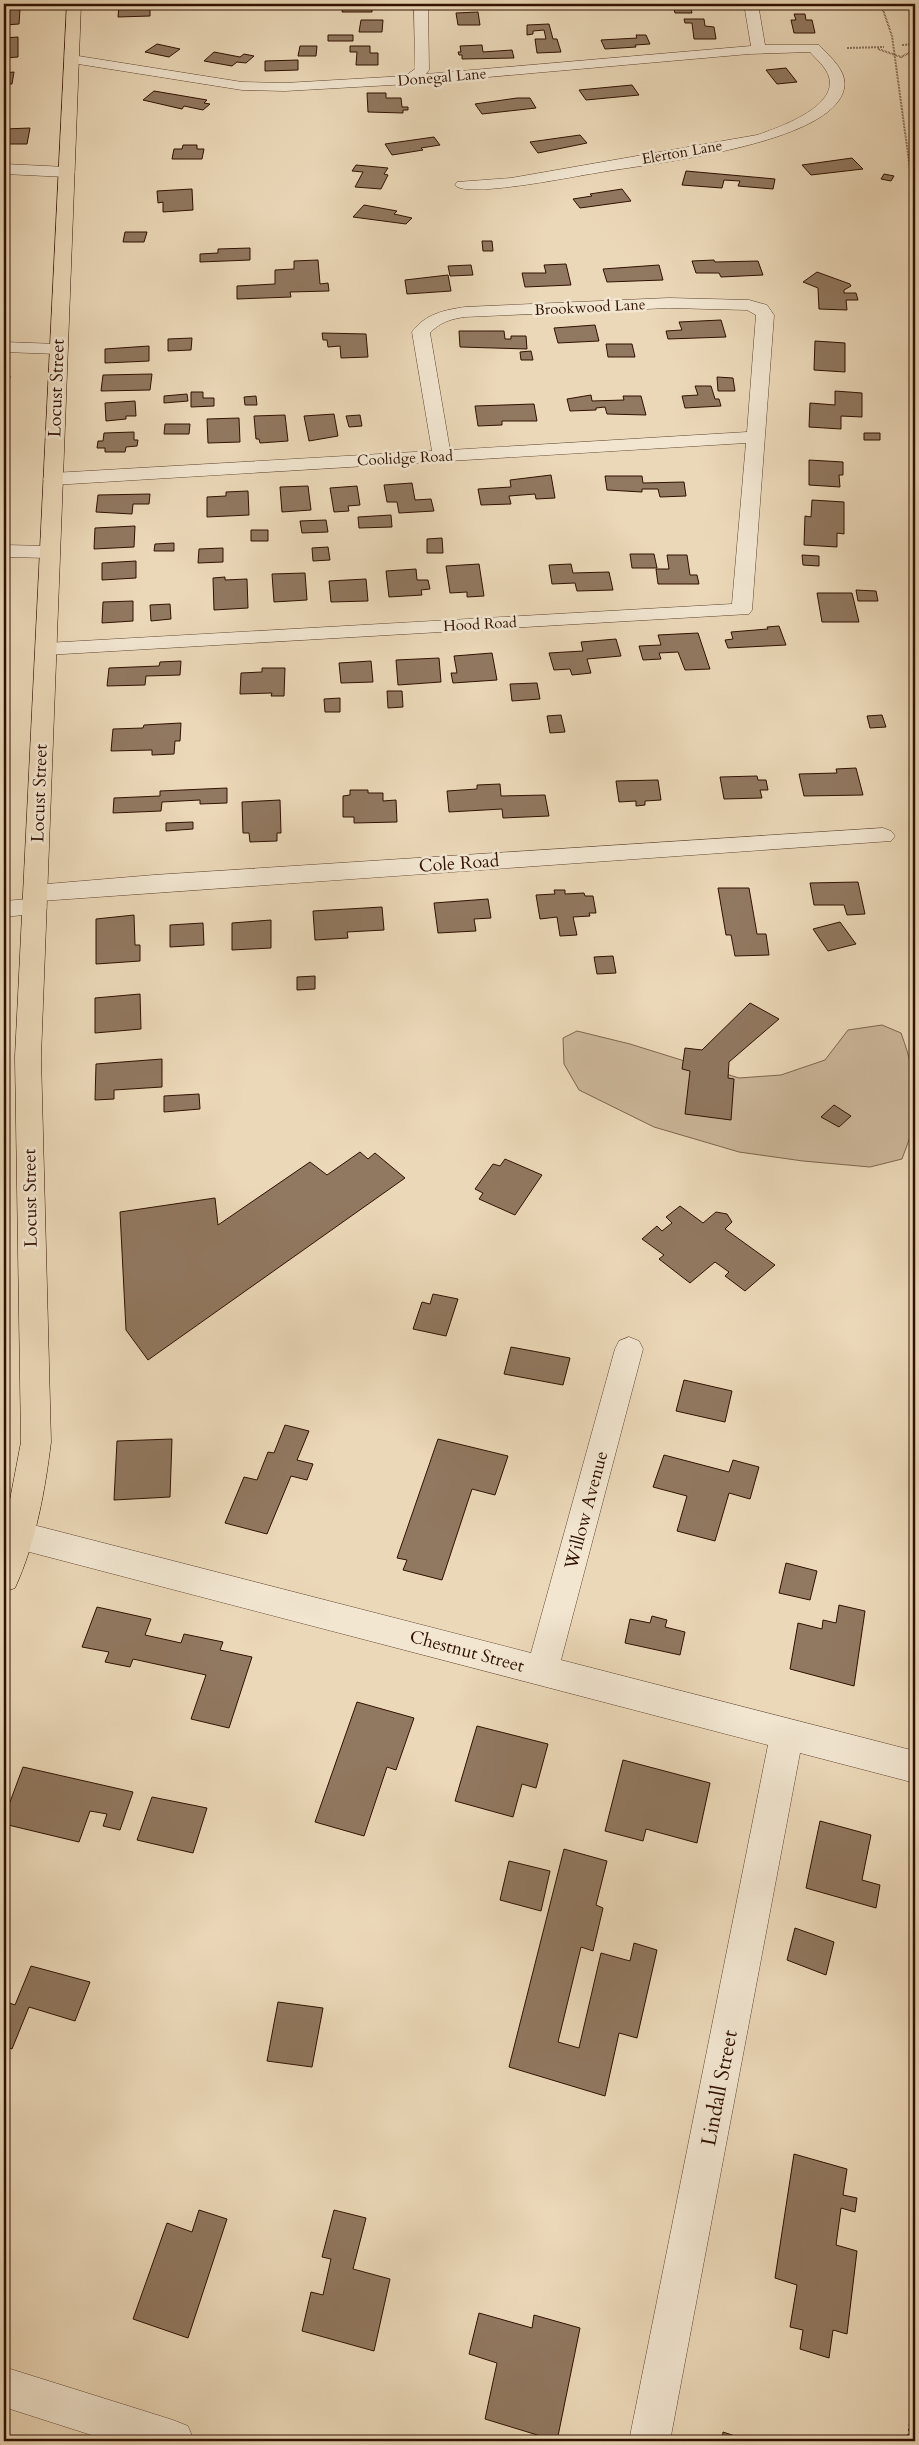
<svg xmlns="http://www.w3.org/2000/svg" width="919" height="2445" font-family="Cardo,serif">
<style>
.green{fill:#cbb699;stroke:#7e644c}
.building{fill:#917860;stroke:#301100}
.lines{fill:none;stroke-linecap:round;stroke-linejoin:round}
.minor-casing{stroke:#5f432e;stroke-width:1}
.major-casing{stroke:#301100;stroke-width:1}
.path-far1{stroke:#301100;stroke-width:2;stroke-dasharray:0.5 1;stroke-linecap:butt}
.path{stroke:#301100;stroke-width:4.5;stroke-dasharray:2 3;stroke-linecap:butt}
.minor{fill:#f2e6d1;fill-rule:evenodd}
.major{fill:#ebd8b8;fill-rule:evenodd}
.labels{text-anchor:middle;stroke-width:5;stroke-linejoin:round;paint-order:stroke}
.far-street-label{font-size:15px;fill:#301100;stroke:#f2e6d1}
.street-label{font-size:18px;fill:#301100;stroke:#f2e6d1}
.near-street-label{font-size:21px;fill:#301100;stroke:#f2e6d1}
</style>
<rect width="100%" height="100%" fill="#ebd8b8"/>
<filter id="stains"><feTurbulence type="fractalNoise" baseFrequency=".004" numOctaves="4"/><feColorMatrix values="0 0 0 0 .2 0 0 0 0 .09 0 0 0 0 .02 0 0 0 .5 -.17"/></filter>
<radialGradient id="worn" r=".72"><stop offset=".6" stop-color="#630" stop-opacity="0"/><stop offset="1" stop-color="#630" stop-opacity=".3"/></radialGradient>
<path class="green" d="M882,1025L901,1033C910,1057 918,1088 915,1114C914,1129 907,1145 902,1159L870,1167L803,1161L739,1152L654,1127L579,1090L564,1064L563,1038L577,1031L630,1044L739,1078L781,1075L825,1060L848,1030Z"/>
<path class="building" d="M119,4H179V8L150,9V16L118,17Z
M361,4H382L381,6H369L368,8H372V12H342L343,7H361Z
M673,6H690L692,13H675Z
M20,9L19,24L5,25L4,10Z
M478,12L480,25H458L456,13Z
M794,14H805L806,20H812L815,33H794L791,20H796Z
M684,19H704L705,26L714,27L716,39H694L692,23H685Z
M361,20H383L382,32H359Z
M549,24L553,39H557L561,52L537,53L535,39H546L544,30L533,31V34L527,35V25Z
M328,35H353V41H328Z
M636,35H646L650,44L635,45L636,47L605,49L601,40L637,38Z
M18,37V57L4,58V38Z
M157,44L180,49L169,57L145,52Z
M482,45L483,52L512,50L514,58L462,59V55H459L458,52H461L460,46Z
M300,46H317L316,56H298Z
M350,46H370V53H378V65H356L357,52H350Z
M214,52L240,57L244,54L254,56L246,63L237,62L232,66L204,61Z
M298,60V70L265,71V61Z
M786,68L797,82L777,84L766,70Z
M14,72L12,84H4V73Z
M632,85L639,95L586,100L579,90Z
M154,91L207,100L204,103L210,104L203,110L184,106L182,109L143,100Z
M367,93H386V98H401L402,107H408V110H403V113L368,112Z
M517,98H530L536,108L482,114L475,104Z
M30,128L27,144H4V129Z
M580,135L587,143L538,153L530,142Z
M434,137L440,145L421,148L423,150L392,155L385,144Z
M183,145H197V149H204L202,159H172L174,149H182Z
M852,158L863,169L811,175L802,165Z
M356,165L388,168L384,174L388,175L381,189L355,187L363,172L352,171Z
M686,171L775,179L773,189L738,186L740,181L724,180L722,188L682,185Z
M884,174L894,176L891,181L881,179Z
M192,189L193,210L163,212V202L158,203L157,191Z
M622,189L631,201L580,208L573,199L592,196L590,194Z
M364,205L397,211L394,214L412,218L406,224L353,217Z
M125,232H147L144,242H123Z
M482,241H492L493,251H483Z
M250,248V260L200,262V254L218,253V249Z
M318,260L320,284L328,283L329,291L290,292L291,297L237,299V286L275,284V270L294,269V261Z
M714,260L715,262L758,261L763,275L721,277L719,273H696L692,261Z
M566,264L571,285L525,287L522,273H546L544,265Z
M471,265L473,275L450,276L448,266Z
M659,265L663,280L607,282L603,269Z
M817,272L850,284L851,286L844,290V293H856L858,300H846L847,310L819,309L818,288L803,282Z
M448,275L451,291L407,294L405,280Z
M721,320L726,337L668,339L666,331L682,330L679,322Z
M595,325L599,341L558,343L554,328Z
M459,331H504L505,339H511V336H526L527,349L460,347Z
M322,333L366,334L368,357L341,358L340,346L328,347L327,340H323Z
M192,338L191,350L168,351V339Z
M815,341L845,343V372L814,370Z
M606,344H632L635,357H608Z
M149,346V361L105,363V349Z
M531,351L533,360H521L520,352Z
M152,374L150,390L101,391L103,375Z
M4,376H10L8,387H4Z
M717,377L733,378L735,391H718Z
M695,386H711L715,399H719L721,406L685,408L682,396L698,395Z
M835,391L862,393V417L841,416V429L809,427L810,403L835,405Z
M191,392H203V398H214V406L191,407Z
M187,394L188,401L164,403V396Z
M591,395L592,401L624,400L623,396H641L646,415L607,414L605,407L596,408V410L570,411L567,399Z
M256,396L257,405H245L244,397Z
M135,401L136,416H126V419L106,421L105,403Z
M534,404L537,421H502V425L478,426L475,406Z
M334,414L338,436L309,441L304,416Z
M285,415L288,441L260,443L259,439H256L254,416Z
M360,415L362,426L349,427L346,416Z
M239,418L240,442L208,443L207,419Z
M165,424H190L189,434H164Z
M134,432V440H138L137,446L126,447L125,452H105V448H97L98,441H103L104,433Z
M864,433H880V440H864Z
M809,460L843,462V475H839L840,487L809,485Z
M551,475L555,498L536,499L535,494L509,496L511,504L481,505L478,489L511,487L510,480Z
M605,476H642L643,483L684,482L686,496L660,497L658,489H642V492L607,490Z
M412,483L415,500L431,499L434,511L399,513L397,502H387L384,485Z
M308,486L311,510L282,512L280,487Z
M357,486L360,505L348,506L349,511L334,512L330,488Z
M248,491L249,515L207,517V497L226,496V492Z
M150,494L149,504H133L132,514L96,512L98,495Z
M812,500L844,502V534L837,533V547L804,545L805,516L811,517Z
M391,515L392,527L359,528L358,517Z
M326,520L328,532L302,533L300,521Z
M135,526L134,547L94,549L95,528Z
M251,530H268V541H251Z
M442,538L443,553H427V539Z
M174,543V551H154L155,544Z
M328,547L330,560L313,561L312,548Z
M223,548V562L198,563L199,549Z
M630,554H654L657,568H632Z
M667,555H687L690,575H697L699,584H658L656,569H669Z
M802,555L819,556V566L803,565Z
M136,561V578L102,580V563Z
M479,564L484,596L467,597V592L450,593L446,566Z
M571,564L573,573L609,572L613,590L577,591L575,583L552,584L549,565Z
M416,569L417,580H428L430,589L421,590L422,595L389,597L386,571Z
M305,573L307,600L274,602L272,574Z
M225,577V580L247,579L248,608L214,610L213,578Z
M366,579L368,601L331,602L329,581Z
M856,590L876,591L878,601H858Z
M817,593H852L859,622H822Z
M133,601V621L102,623L103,602Z
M170,604L171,619L151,621L150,605Z
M779,626L786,645L728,648L725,640L733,639L731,632L768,629L767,627Z
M698,633L710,669L685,670L678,652L659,653L661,659L643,660L639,646L661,645L658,635Z
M616,639L621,656L587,659L591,673L572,675L570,669L554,670L549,653L583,651L581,642Z
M492,653L497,680L453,683L451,673H457L454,656Z
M439,658L441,682L398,685L396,660Z
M181,661L180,675L146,676L145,685L107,686L109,668L159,666L160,662Z
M371,661L373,682L341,683L339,663Z
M262,668H285L284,696H271L272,693L240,694L241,673L262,672Z
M537,683L540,699L512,701L510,684Z
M387,691H402L403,707L388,708Z
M340,698V712H325L324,699Z
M561,715L565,732L550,733L547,716Z
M882,715L886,727L870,728L867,716Z
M181,723L180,741H175L174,754L152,755V750L111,751L113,729L143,728L144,725Z
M856,768L863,795L804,796L799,774L837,773L836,769Z
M757,776L758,780H766L768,790H760L762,798L724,799L720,777Z
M658,780L661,800L645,801V805L636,806V801L619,802L616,781Z
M500,784L501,796L545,795L549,816L503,818L502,809L449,812L447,791L477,789V785Z
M227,788V803L200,804V800L162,802L161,811L113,813L114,798L160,796V791Z
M350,790H368V793H383V801L396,800L397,822L354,823V817H343V796L350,795Z
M280,800L281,833H277V841L250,842L249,833H243L242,802Z
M193,822V829L166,831V823Z
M858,882L865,914L847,915L844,905H814L810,883Z
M718,888H749L757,934H766L769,955L735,956L731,935H726Z
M554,890H565V894L584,893L585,896H593L596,913H589L590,916L573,917L577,935L560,936L557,917L540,919L536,895L555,894Z
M488,899L491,918L474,919L476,931L438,933L434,903Z
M382,907L384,930L347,932L348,938L315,940L313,911Z
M134,915L135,945H140V961L96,964V919Z
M271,920V948L232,950V923Z
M840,922L856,944L828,951L813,929Z
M203,923L204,945L170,947V925Z
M613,956L616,973L597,974L594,957Z
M315,976V989L297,990V977Z
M140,994L141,1029L95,1033V998Z
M750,1003L779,1019L729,1062L728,1078L734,1079L731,1120L685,1114L690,1071L682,1069L685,1048L702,1050Z
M162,1059V1087L114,1090V1099L95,1100L96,1064Z
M199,1094L200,1109L164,1112V1096Z
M834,1105L851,1116L839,1127L821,1117Z
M360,1152L368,1159L375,1153L405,1178L148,1360L126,1330L120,1212L215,1198L218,1225L310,1162L327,1175Z
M505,1159L542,1175L515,1215L479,1199L483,1193L475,1189L493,1164L500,1166Z
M680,1206L703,1223L716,1212L727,1214L732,1222L725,1229L775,1265L745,1291L725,1276L729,1272L715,1262L690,1283L659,1259L664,1255L642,1239L657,1226L662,1231L672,1223L666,1217Z
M433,1294L458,1299L446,1336L413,1329L422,1302L430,1304Z
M511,1347L570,1358L563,1385L504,1374Z
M684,1380L732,1391L725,1422L676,1411Z
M285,1425L309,1431L297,1460L313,1464L307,1480L291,1476L267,1534L225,1523L244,1477L257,1480L268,1452L274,1453Z
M172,1439L170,1497L114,1500L117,1441Z
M438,1439L508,1456L495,1495L472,1489L442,1580L403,1570L407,1560L397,1558Z
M664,1455L729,1472L733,1460L759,1467L750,1499L729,1493L715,1541L677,1531L687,1496L653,1487Z
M786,1563L817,1571L810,1600L779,1593Z
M839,1605L865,1611L854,1686L790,1669L798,1623L822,1629L823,1620L836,1623Z
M97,1607L151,1619L145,1635L181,1643L184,1634L223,1642L220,1650L252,1657L229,1728L191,1719L206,1675L133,1659L130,1667L105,1662L109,1652L82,1647Z
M652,1616L667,1620L665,1627L685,1632L680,1655L625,1643L630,1619L650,1623Z
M357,1702L414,1718L396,1770L387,1767L364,1836L315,1822Z
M477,1726L548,1744L536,1788L522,1784L513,1817L455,1801Z
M623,1760L710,1783L697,1843L646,1829L643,1841L605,1831Z
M23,1767L133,1792L120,1830L103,1826L107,1814L90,1811L79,1842L4,1824V1818Z
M152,1797L207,1808L193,1853L137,1840Z
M820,1821L871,1835L862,1880L880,1885L876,1908L806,1888Z
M564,1849L607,1861L596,1905L603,1908L593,1951L581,1947L558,2042L579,2048L601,1953L630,1961L634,1943L657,1950L637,2038L619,2033L605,2096L509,2067Z
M509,1861L550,1871L541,1911L500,1900Z
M795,1928L834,1942L826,1975L787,1960Z
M31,1966L90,1982L75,2021L29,2007L12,2049L4,2046V2001L15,2005Z
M278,2002L323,2008L312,2067L267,2061Z
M794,2154L847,2169L843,2195L857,2198L855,2212L841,2208L836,2245L857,2251L847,2334L833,2330L829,2358L800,2349L803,2330L790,2327L797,2285L775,2278Z
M199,2210L227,2219L188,2338L133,2319L167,2223L192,2232Z
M334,2210L366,2218L353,2269L390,2279L374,2351L302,2331L311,2292L323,2295L331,2259L322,2257Z
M479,2313L532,2328L534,2315L580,2328L557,2441L485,2419L497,2363L469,2354Z
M723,2432L750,2441H722Z"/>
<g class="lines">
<defs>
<path id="minor" d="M414,4H428L429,70L426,74L751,46L744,4H758L765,45H819C830,57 848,71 844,89C832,145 646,164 596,173C576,176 465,199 455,185L457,182L511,178L757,135C778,128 838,107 829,77C826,67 817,60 810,52L749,54L409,84L285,91L242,90L72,63L65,59L72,55L242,82L285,83L405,76L415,69Z
M4,164L67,167L75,172L67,177L4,174Z
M669,298L749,300L767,305L774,315L752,610L749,614L46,655L39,653L35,649L39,645L46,643L732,604L746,443L53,485L46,483L43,479L46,475L53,473L432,451L412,332C425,314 444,310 465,307ZM669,308L747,310L756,315L747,432L450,450L430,333C440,322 451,319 465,317Z
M4,342L58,344L64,345L67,349L64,353L58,354L4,352Z
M4,545L50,546L57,548L60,552L57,556L50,558L4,557Z
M883,828L891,831L895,836L891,841L41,901L47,907L43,913L4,917V901L29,899L23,893L27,887L35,885L154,875Z
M629,1337L639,1341L643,1349L561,1660L915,1751V1783L800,1753L670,2441H629L768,1745L18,1549L7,1545L4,1538L7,1525L18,1521L531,1653L615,1349L619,1341Z
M4,2367L173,2420L188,2426L194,2441H110L4,2407Z"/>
<path id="major" d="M67,4H81L41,1057L51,1442C45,1491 36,1542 15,1588L4,1592V1531L21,1442L15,1057Z"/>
</defs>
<use href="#minor" class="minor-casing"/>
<use href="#major" class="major-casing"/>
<path class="path-far1" d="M881,4L892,36L911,176L915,359
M902,45L915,44
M847,48L884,47
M878,49L901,57L915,50"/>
<path class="path" d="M909,2441L915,2392"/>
<use href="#minor" class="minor"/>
<use href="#major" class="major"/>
</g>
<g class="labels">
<g class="far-street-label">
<text transform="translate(442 77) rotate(-5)" y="5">Donegal Lane</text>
<text transform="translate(682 152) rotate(-10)" y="5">Elerton Lane</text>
<text transform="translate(590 307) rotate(-3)" y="5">Brookwood Lane</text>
<text transform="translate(405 458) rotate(-3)" y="5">Coolidge Road</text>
<text transform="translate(480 624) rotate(-3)" y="5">Hood Road</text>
</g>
<g class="street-label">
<text transform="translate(56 388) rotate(-88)" y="6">Locust Street</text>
<text transform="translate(39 793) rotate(-88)" y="6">Locust Street</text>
<text transform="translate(459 863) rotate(-4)" y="6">Cole Road</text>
<text transform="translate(30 1198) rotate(-91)" y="6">Locust Street</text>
<text transform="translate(586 1510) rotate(-75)" y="6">Willow Avenue</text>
<text transform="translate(467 1651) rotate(15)" y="6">Chestnut Street</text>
</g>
<g class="near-street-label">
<text transform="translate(719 2088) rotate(-79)" y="7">Lindall Street</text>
</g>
</g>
<rect width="919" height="2445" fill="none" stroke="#ebd8b8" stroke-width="20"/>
<rect x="5" y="5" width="909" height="2435" fill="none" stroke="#301100" stroke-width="2.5"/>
<rect x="10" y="10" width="899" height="2425" fill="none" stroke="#301100"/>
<rect width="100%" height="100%" filter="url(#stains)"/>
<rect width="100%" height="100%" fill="url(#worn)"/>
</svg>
